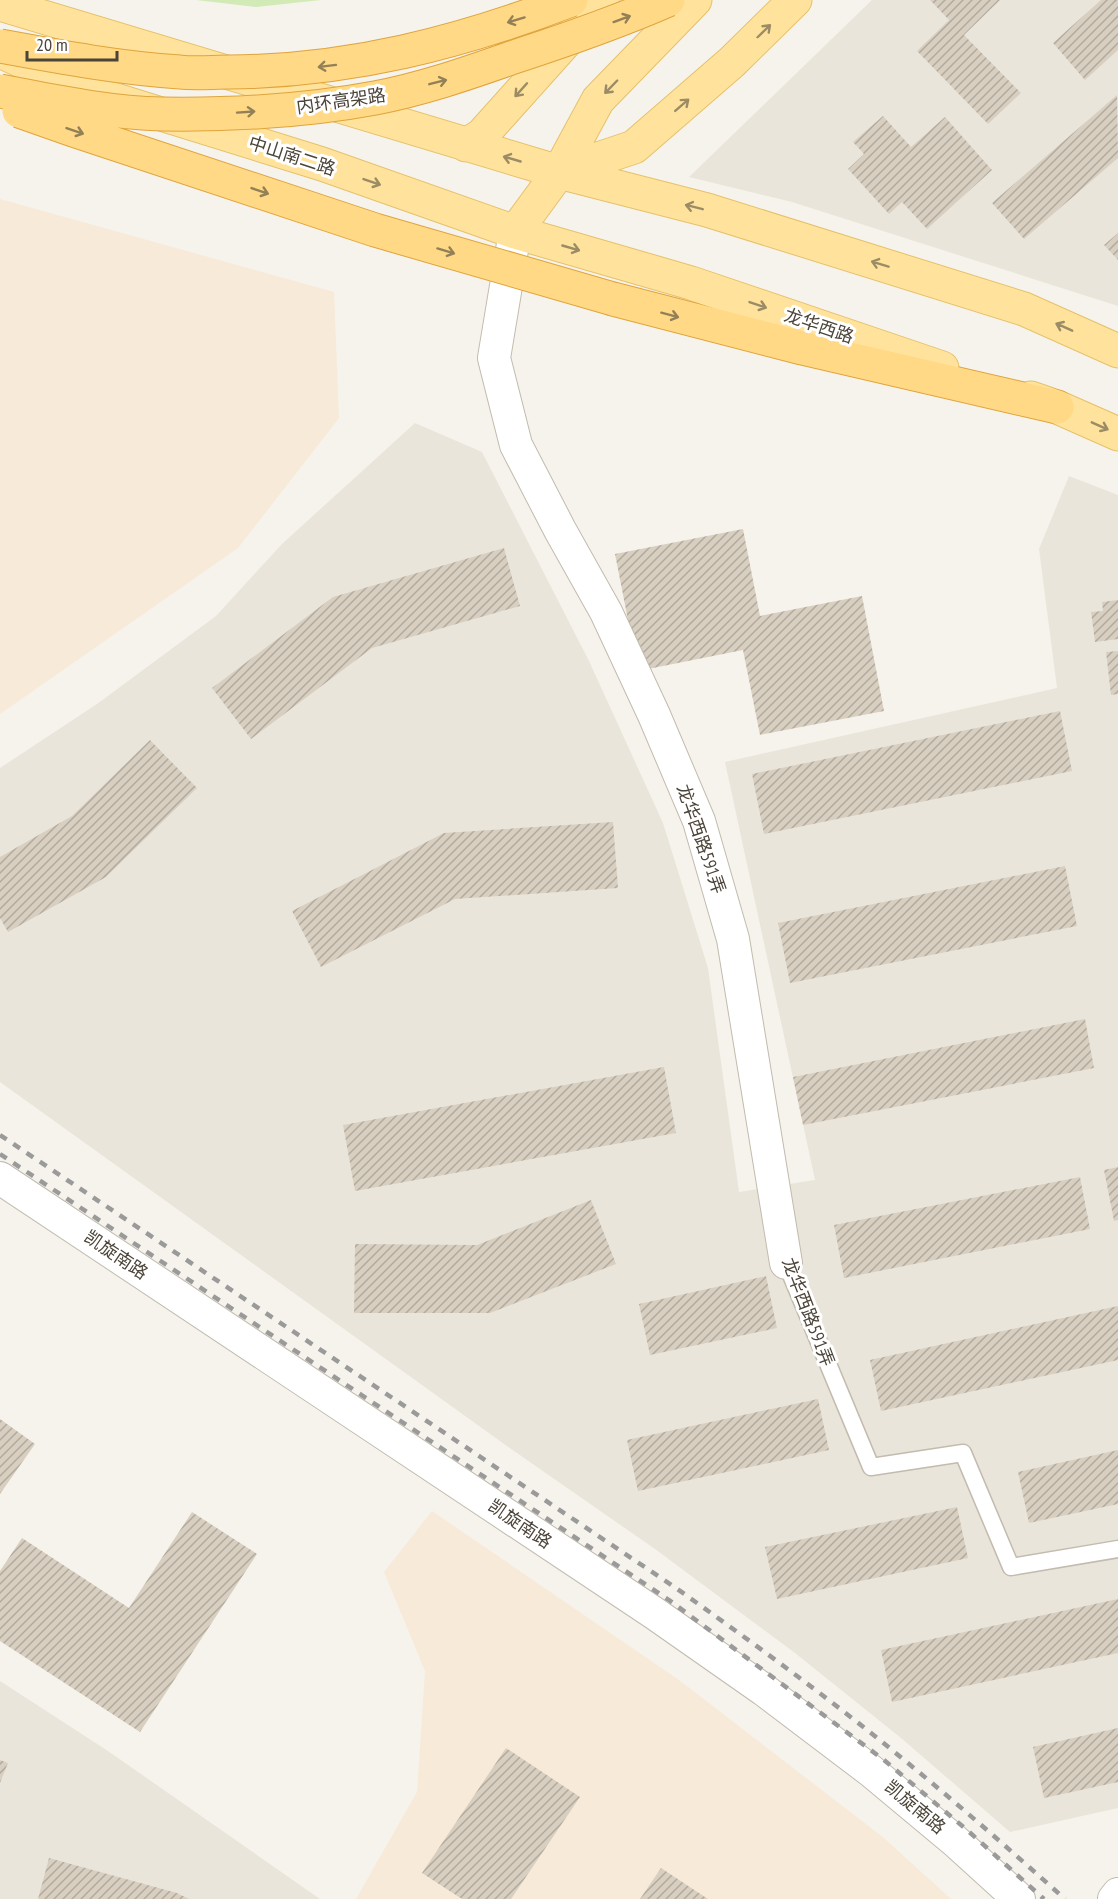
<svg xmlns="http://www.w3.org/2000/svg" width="1118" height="1899" font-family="'PT Sans Narrow','Noto Sans SC',sans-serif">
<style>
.residential{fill:#eae5da}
.commercial{fill:#f7ead8}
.green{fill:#d2eab5}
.building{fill:url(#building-hatch)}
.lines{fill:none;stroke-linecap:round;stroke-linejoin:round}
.service-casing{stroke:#c2bbae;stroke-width:19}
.minor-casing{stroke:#c2bbae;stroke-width:34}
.primary-casing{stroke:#e6c16a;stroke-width:35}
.trunk-casing{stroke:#e0a43c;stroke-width:35}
.service{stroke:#fff;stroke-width:16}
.minor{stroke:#fff;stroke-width:32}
.primary{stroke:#ffe39c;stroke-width:33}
.trunk{stroke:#ffd985;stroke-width:33}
.rail{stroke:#9a9a9a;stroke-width:4.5;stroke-dasharray:8 8;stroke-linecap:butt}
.trunk-bridge-casing{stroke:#e0a43c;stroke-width:35;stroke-linecap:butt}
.trunk-bridge{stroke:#ffd985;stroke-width:33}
.oneway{stroke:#938057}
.oneway2{stroke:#9c8c66}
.labels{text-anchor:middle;stroke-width:6;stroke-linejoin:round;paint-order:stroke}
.street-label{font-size:18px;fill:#4b4439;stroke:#fff}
</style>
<defs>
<pattern id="building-hatch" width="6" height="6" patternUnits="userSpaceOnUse" patternTransform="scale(1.5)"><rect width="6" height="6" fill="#d8cfc1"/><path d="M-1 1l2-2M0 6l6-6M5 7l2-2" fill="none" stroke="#b1aa9e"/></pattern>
</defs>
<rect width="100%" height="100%" fill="#f6f3ec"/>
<path class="residential" d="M872,0H1118V306L792,202L689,177Z
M415,423L482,452L589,661L663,823L708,968L739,1192L815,1180L725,762L1057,688L1039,549L1069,476L1118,495V1808L1010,1832L901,1738L795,1653L655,1549L514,1451L0,1082V768L97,704L216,616L282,544Z
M0,1681L108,1751L320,1899H0Z"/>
<path class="commercial" d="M0,199L334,292L339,418L238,548L0,714Z
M432,1511L679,1680L884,1838L951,1899H356L417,1792L425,1671L384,1572Z"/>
<path class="green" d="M196,0H321L256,7Z"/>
<path class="building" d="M930,0H1000L964,35L1021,93L988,124L917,51L949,20Z
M1101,0H1118V50L1085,80L1053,43Z
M1117,95L1118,158L1024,239L992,203Z
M883,116L911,147L945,117L992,170L927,229L902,202L889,214L848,169L864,154L853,142Z
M1118,233V260L1104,245Z
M743,529L760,616L862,596L884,711L760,735L743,650L638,671L615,554Z
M504,548L520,606L372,648L251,739L212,688L333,597Z
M1118,600V639L1095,642L1091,612L1103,611L1102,602Z
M1118,651V694L1111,695L1106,652Z
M1060,711L1072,771L764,834L752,774Z
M150,740L197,788L106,877L8,932L0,918V857L72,816Z
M613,822L618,888L455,899L321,967L292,911L444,833Z
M1065,866L1077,926L790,983L778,923Z
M1085,1019L1094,1068L803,1125L793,1077Z
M664,1067L676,1133L355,1191L343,1125Z
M1118,1167V1220L1114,1221L1104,1170Z
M1080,1177L1090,1229L844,1278L834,1225Z
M591,1200L616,1264L490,1313H354L355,1244L477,1245Z
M766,1276L777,1328L650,1355L639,1304Z
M1118,1306V1360L881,1411L870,1360Z
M818,1399L829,1450L638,1491L627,1440Z
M0,1419L35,1444L0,1494Z
M1118,1450V1504L1029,1523L1018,1472Z
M957,1507L968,1558L777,1599L765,1547Z
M192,1512L257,1554L140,1732L0,1641V1571L22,1538L129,1608Z
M1118,1599V1653L892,1702L881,1650Z
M1118,1728V1782L1044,1798L1033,1747Z
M506,1748L580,1797L511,1899H462L422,1873Z
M0,1760L8,1763L0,1783Z
M49,1858L177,1893L189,1899H38Z
M661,1868L708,1899H640Z"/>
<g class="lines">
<defs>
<path id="service" d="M786,1263L871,1467L963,1453L1011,1567L1118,1549"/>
<path id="minor" d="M515,232L494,358L516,445L560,530L606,612L654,715L699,821L733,939L786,1263
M0,1178L654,1613L764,1690L871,1771L955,1841L1019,1899
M1114,1899L1118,1894"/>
<path id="primary" d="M0,4L559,172L707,210L1024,309L1118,351
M0,51L87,91L322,164L515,232L691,283L942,368
M466,145L482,135L603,0
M559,172L634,147L732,62L795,0
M515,232L559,172L598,100L695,0
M1031,398L1057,407L1118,434"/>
<path id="trunk" d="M613,299L802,348L1057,407"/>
</defs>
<use href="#service" class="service-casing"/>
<use href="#minor" class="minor-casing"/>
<use href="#primary" class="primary-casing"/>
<use href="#trunk" class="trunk-casing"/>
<use href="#service" class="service"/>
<use href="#minor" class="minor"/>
<use href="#primary" class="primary"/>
<use href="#trunk" class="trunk"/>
<path class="rail" d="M0,1135L676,1588C749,1640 822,1693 892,1750C951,1798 1008,1848 1065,1899
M0,1154L669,1600L884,1760L967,1830L1044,1899"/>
<defs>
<path id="trunk-bridge" d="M0,46C60,57 119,68 180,72C196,74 213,72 230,72C350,71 459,43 571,0
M0,91C53,101 108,113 162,114C232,115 306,111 375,98C423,89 468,73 514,57C566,40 618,22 668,0
M19,111L73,130L375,230L613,299"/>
</defs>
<use href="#trunk-bridge" class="trunk-bridge-casing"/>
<use href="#trunk-bridge" class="trunk-bridge"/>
</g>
<defs><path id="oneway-shaft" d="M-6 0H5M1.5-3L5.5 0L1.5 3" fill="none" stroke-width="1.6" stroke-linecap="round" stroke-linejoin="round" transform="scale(1.5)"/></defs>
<g class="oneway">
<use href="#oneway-shaft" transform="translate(622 19) rotate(-20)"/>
<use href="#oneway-shaft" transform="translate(516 20) rotate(163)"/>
<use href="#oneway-shaft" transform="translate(327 66) rotate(173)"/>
<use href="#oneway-shaft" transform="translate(438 82) rotate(-14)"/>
<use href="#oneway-shaft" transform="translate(246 112) rotate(-4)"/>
<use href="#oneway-shaft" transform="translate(75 131) rotate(19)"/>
<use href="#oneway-shaft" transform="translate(260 191) rotate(19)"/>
<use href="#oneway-shaft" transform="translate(446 251) rotate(17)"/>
<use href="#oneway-shaft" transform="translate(670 315) rotate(15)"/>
</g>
<g class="oneway2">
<use href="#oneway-shaft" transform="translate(764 31) rotate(-44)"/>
<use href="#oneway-shaft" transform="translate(611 87) rotate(134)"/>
<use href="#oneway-shaft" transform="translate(521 90) rotate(132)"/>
<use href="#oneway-shaft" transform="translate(682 105) rotate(-41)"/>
<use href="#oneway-shaft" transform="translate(512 159) rotate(-164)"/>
<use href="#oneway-shaft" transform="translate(372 182) rotate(19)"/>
<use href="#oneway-shaft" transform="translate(694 207) rotate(-166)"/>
<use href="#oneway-shaft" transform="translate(571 248) rotate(16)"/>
<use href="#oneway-shaft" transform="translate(880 264) rotate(-163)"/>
<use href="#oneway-shaft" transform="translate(758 305) rotate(19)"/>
<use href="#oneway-shaft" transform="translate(1064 327) rotate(-156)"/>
<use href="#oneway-shaft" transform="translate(1100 426) rotate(24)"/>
</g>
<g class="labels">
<g class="street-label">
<text transform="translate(341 101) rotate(-8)" y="6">内环高架路</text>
<text transform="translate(292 156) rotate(18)" y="6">中山南二路</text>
<text transform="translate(819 326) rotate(19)" y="6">龙华西路</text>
<text transform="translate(701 839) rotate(71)" y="6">龙华西路591弄</text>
<text transform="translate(116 1255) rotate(34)" y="6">凯旋南路</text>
<text transform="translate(808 1312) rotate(69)" y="6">龙华西路591弄</text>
<text transform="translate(520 1524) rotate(34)" y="6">凯旋南路</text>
<text transform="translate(915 1807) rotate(40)" y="6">凯旋南路</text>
</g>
</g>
<path d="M27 51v9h90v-9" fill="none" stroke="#4b4439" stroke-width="3"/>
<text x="36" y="51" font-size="18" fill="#4b4439" stroke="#ffffff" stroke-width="4.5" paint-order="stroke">20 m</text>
</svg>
